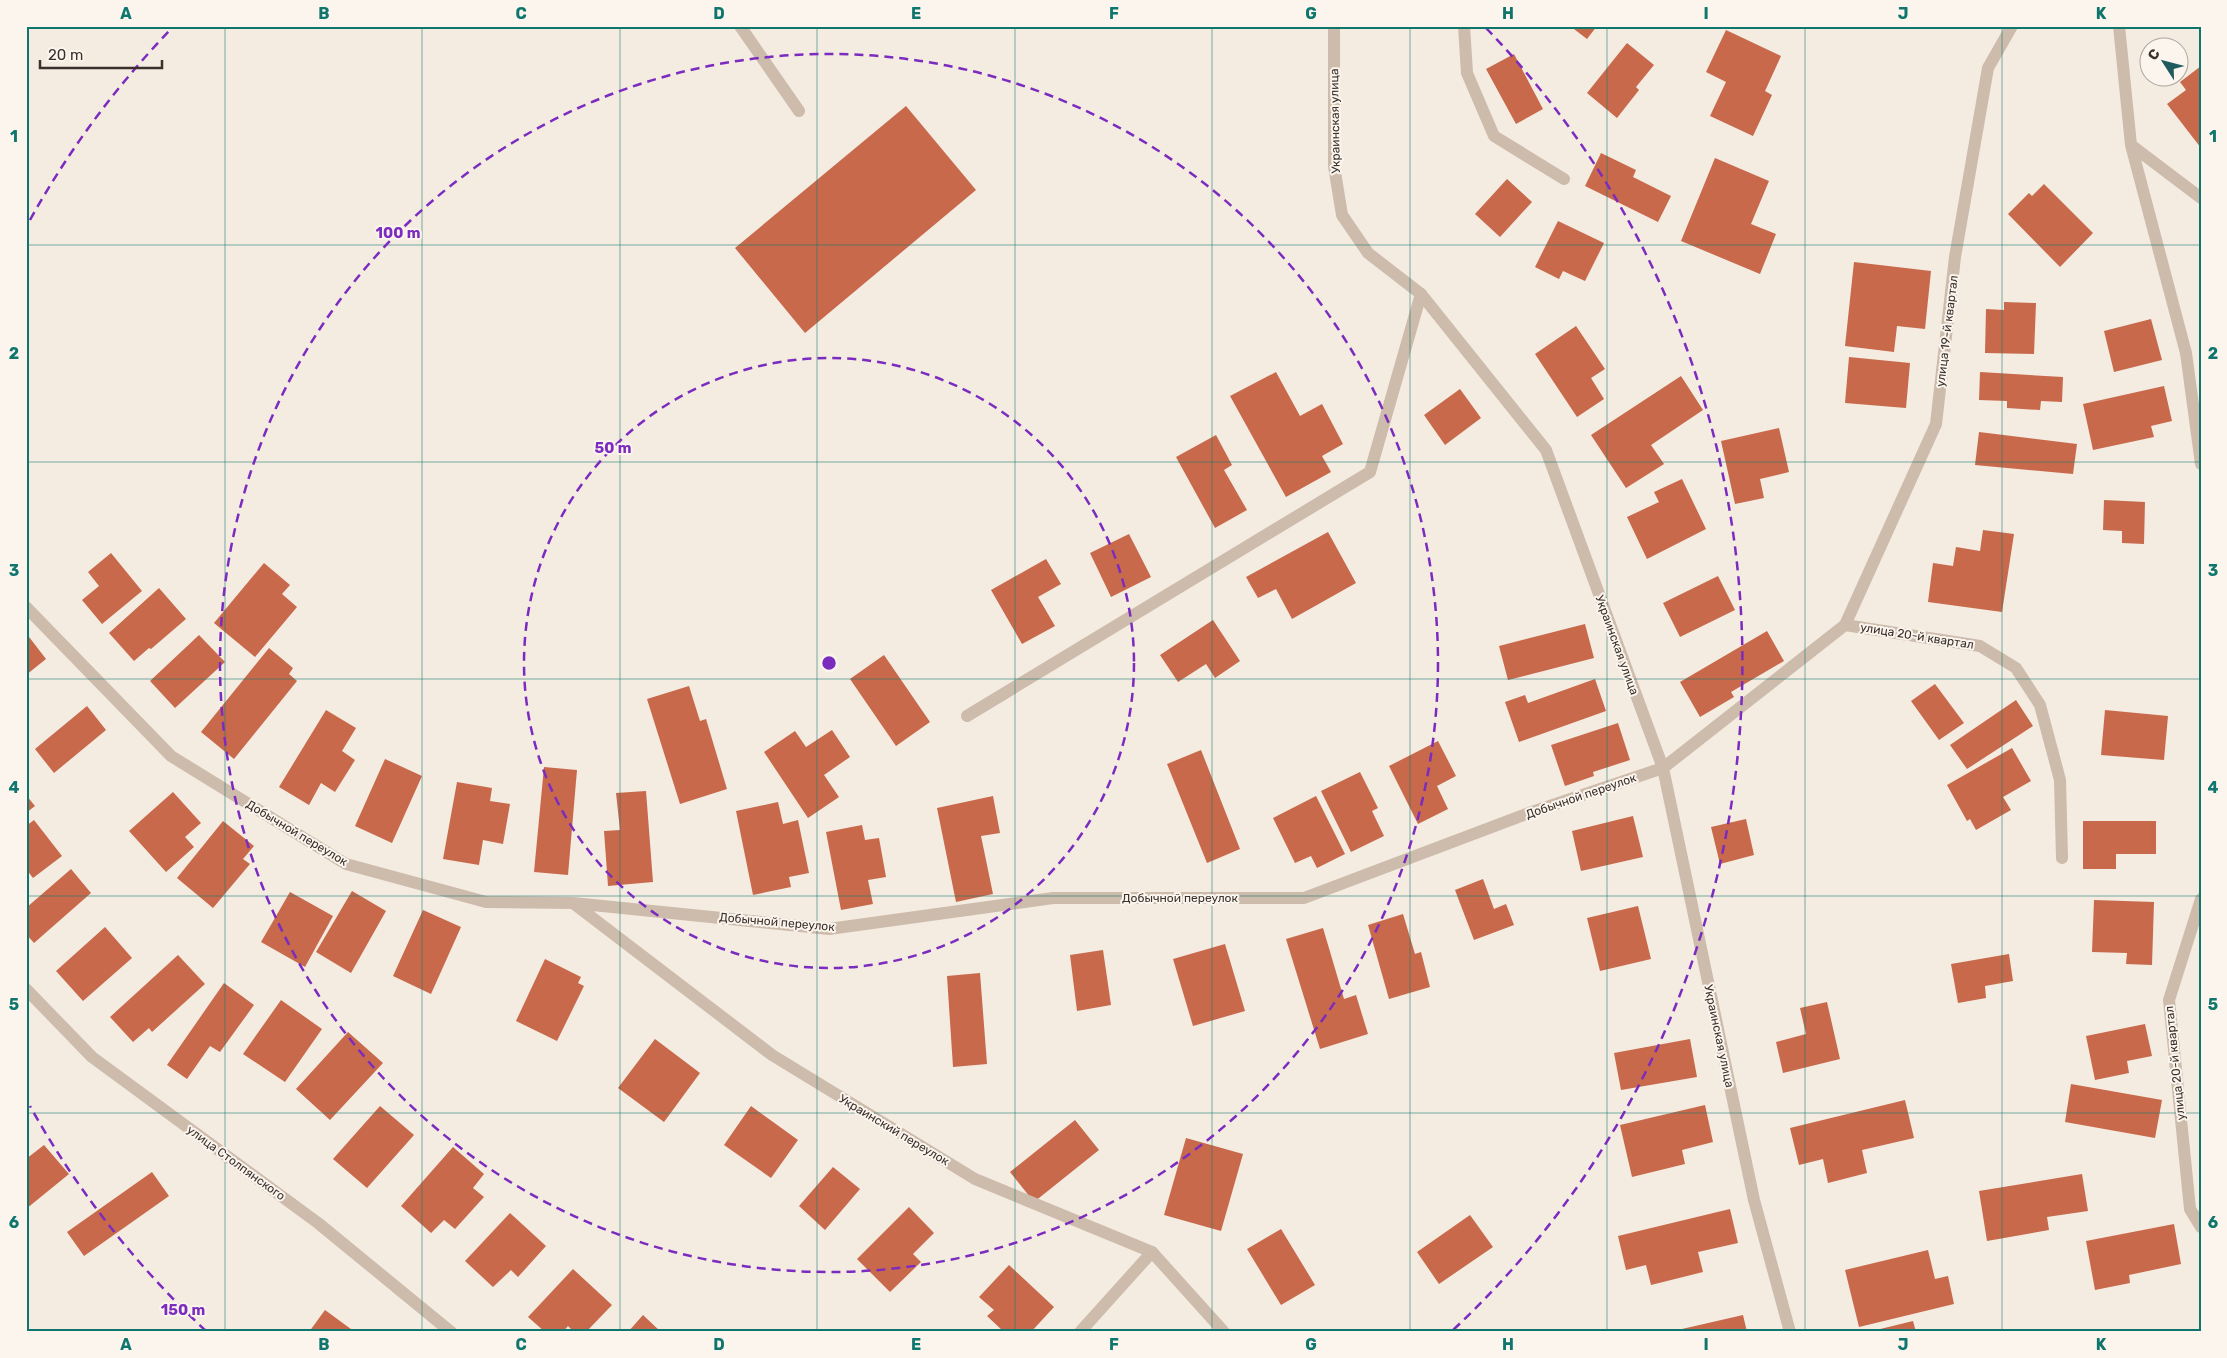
<svg xmlns="http://www.w3.org/2000/svg" width="2227" height="1358" font-family="Rubik,sans-serif">
<style>
.building{fill:#c8694b}
.lines{fill:none;stroke-linecap:round;stroke-linejoin:round}
.service{stroke:#cdbbac;stroke-width:12}
.minor{stroke:#cdbbac;stroke-width:12}
.grid{fill:none;stroke:#0f766e;stroke-width:1;stroke-opacity:0.55}
.ring{fill:none;stroke:#7b2cbf;stroke-width:2.5;stroke-dasharray:9 6}
.labels{text-anchor:middle;stroke-width:4;stroke-linejoin:round;paint-order:stroke}
.street-label{font-size:12px;fill:#3b302b;stroke:#fbf5ee}
.centre{fill:#7b2cbf;stroke:#fbf5ee;stroke-width:2.5}
.ring-label{font-size:15px;text-anchor:middle;font-weight:bold;fill:#7b2cbf;stroke:#fbf5ee;stroke-width:4;stroke-linejoin:round;paint-order:stroke}
.neatline{fill:none;stroke:#0f766e;stroke-width:2}
.grid-label{font-size:16px;text-anchor:middle;font-weight:bold;fill:#0f766e}
</style>
<rect width="100%" height="100%" fill="#f4ebe1"/>
<path class="building" d="M1570,26H1597L1587,39Z
M1726,30L1781,56L1765,91L1772,95L1753,136L1710,116L1726,82L1706,72Z
M1627,43L1654,65L1636,87L1639,90L1617,118L1587,93Z
M1514,54L1543,109L1516,124L1486,69Z
M2201,66V148L2167,104L2186,90L2180,82Z
M906,106L976,190L805,333L735,248Z
M1601,153L1636,170L1633,177L1671,196L1658,222L1585,186Z
M1715,158L1769,181L1751,224L1776,234L1760,274L1681,241Z
M1507,179L1532,202L1500,237L1475,214Z
M2044,184L2093,233L2060,267L2008,214L2029,193L2032,196Z
M1558,221L1604,243L1585,281L1563,271L1559,279L1535,267Z
M1854,262L1931,271L1925,329L1897,326L1894,352L1845,346Z
M2004,302L2036,303L2034,354L1985,353L1986,309L2004,310Z
M2151,319L2162,360L2114,372L2104,331Z
M1576,326L1605,369L1591,378L1604,399L1577,417L1535,354Z
M1849,357L1910,363L1906,408L1845,403Z
M1276,372L1300,416L1322,404L1343,444L1322,456L1331,472L1286,497L1230,396Z
M1980,372L2063,377L2062,402L2041,401L2040,410L2007,408V401L1979,400Z
M1681,376L1703,410L1651,445L1664,464L1626,488L1591,435Z
M2164,386L2172,421L2151,426L2154,437L2093,450L2083,404Z
M1460,389L1481,418L1445,445L1424,415Z
M1779,428L1789,472L1760,479L1764,498L1735,504L1721,441Z
M1979,432L2077,444L2073,474L1975,465Z
M1216,435L1232,465L1224,470L1247,510L1215,528L1176,457Z
M1682,479L1706,529L1647,559L1627,517L1659,502L1654,492Z
M2104,500L2145,502L2144,544L2122,543V531L2103,530Z
M1983,530L2014,534L2002,612L1928,602L1933,563L1953,566L1956,547L1980,551Z
M1328,532L1356,583L1292,619L1276,589L1258,598L1246,577Z
M1129,534L1151,577L1111,597L1090,553Z
M111,553L142,591L102,624L82,600L99,586L88,572Z
M1046,559L1061,584L1038,597L1055,626L1022,644L991,590Z
M264,563L290,585L282,594L297,607L255,657L214,623Z
M1718,576L1735,610L1680,637L1663,603Z
M159,588L186,619L151,649L149,648L134,661L109,633Z
M1213,620L1240,661L1215,678L1206,664L1178,682L1160,655Z
M1585,624L1594,658L1508,680L1499,646Z
M1767,631L1784,661L1731,692L1734,697L1700,717L1680,682Z
M26,633L46,659L26,675Z
M199,635L225,662L175,708L150,681Z
M269,648L293,668L289,674L297,681L234,759L201,732Z
M884,655L930,722L896,746L850,679Z
M1595,679L1606,711L1519,742L1505,702L1525,695L1528,703Z
M1935,684L1964,723L1939,740L1911,701Z
M689,686L700,721L706,719L727,789L680,804L647,699Z
M2016,700L2033,726L1967,769L1950,745Z
M87,706L106,730L54,773L35,749Z
M326,710L356,728L342,751L355,760L335,792L321,783L309,805L279,787Z
M2105,710L2168,716L2164,760L2101,755Z
M1618,723L1630,760L1593,772L1594,776L1565,786L1551,745Z
M832,730L850,757L824,775L839,797L808,818L764,752L795,731L806,747Z
M1438,741L1456,776L1437,786L1448,809L1418,824L1389,766Z
M2012,748L2031,781L2003,797L2011,810L1976,830L1970,819L1967,821L1947,785Z
M1201,750L1240,849L1207,863L1167,764Z
M385,759L422,776L392,843L355,826Z
M544,767L577,770L568,875L534,872Z
M1360,772L1378,808L1372,811L1384,836L1351,852L1321,791Z
M457,782L492,788L490,801L510,804L503,844L483,840L479,865L443,859Z
M646,791L653,882L608,886L604,831L620,830L616,793Z
M173,792L201,823L185,837L194,847L166,872L129,831Z
M26,795L35,806L26,813Z
M993,796L1000,833L981,836L993,894L956,902L937,808Z
M1316,796L1345,854L1317,868L1311,856L1295,863L1273,818Z
M778,802L783,824L798,820L809,873L789,877L791,887L753,895L736,811Z
M1633,816L1643,857L1581,871L1572,831Z
M1746,819L1754,855L1720,864L1711,827Z
M34,820L62,856L33,878L26,869V826Z
M223,821L254,846L243,859L250,864L213,908L177,878Z
M2083,821H2156V854H2116V869H2083Z
M862,825L865,840L879,838L886,877L868,880L873,904L841,910L826,832Z
M71,869L91,893L34,943L26,934V908Z
M1483,879L1494,909L1506,904L1514,925L1474,940L1455,890Z
M352,891L386,911L351,973L316,952Z
M290,892L333,916L305,967L261,942Z
M2094,900L2154,902L2152,965L2126,964L2127,953L2092,952Z
M1638,906L1651,959L1600,971L1587,918Z
M423,910L461,927L431,994L393,976Z
M1403,914L1415,954L1421,952L1430,987L1389,999L1368,925Z
M105,927L132,958L83,1001L56,971Z
M1323,928L1344,999L1356,995L1368,1034L1320,1049L1286,939Z
M1225,944L1245,1011L1193,1026L1173,959Z
M1103,950L1111,1005L1077,1011L1070,955Z
M2009,954L2013,981L1985,986L1986,998L1958,1003L1951,964Z
M178,955L205,984L152,1032L149,1028L133,1042L110,1017Z
M545,959L581,977L578,983L584,986L557,1041L516,1021Z
M980,973L987,1064L953,1067L947,976Z
M224,983L254,1005L220,1052L210,1046L187,1079L167,1065Z
M281,1000L322,1029L285,1082L243,1054Z
M1827,1002L1840,1059L1783,1073L1776,1042L1806,1034L1800,1008Z
M2145,1024L2152,1056L2127,1061L2129,1073L2095,1080L2086,1036Z
M348,1032L383,1063L330,1120L296,1089Z
M655,1039L700,1073L664,1122L618,1088Z
M1690,1039L1697,1077L1621,1090L1614,1053Z
M2071,1084L2162,1100L2155,1138L2065,1122Z
M1905,1100L1914,1138L1862,1150L1867,1173L1828,1183L1823,1159L1799,1165L1790,1128Z
M1705,1105L1713,1142L1682,1150L1685,1164L1632,1177L1620,1125Z
M380,1106L414,1135L367,1188L333,1159Z
M751,1106L798,1140L771,1178L724,1145Z
M1075,1120L1099,1150L1034,1202L1010,1172Z
M1186,1138L1243,1154L1221,1231L1164,1215Z
M44,1145L69,1174L26,1209V1159Z
M453,1147L484,1174L473,1188L484,1197L455,1229L444,1220L431,1233L401,1206Z
M833,1167L860,1189L825,1230L799,1206Z
M152,1172L169,1196L84,1256L67,1232Z
M2082,1174L2088,1211L2047,1217L2049,1230L1987,1241L1979,1191Z
M909,1207L934,1233L913,1254L921,1262L890,1292L857,1259Z
M1730,1209L1738,1243L1698,1252L1703,1272L1651,1285L1646,1265L1626,1270L1618,1236Z
M510,1213L546,1246L518,1277L511,1270L493,1287L465,1261Z
M1470,1215L1493,1247L1439,1284L1417,1252Z
M2174,1224L2181,1264L2129,1275L2130,1283L2095,1290L2086,1241Z
M1281,1229L1315,1285L1281,1305L1247,1249Z
M1928,1250L1935,1279L1948,1276L1954,1304L1859,1327L1845,1270Z
M1009,1265L1054,1307L1031,1332H1004L987,1316L994,1310L979,1297Z
M573,1269L612,1305L586,1332H574L568,1326L563,1332H545L528,1317Z
M325,1310L355,1332H309Z
M643,1315L661,1332H628Z
M1743,1315L1747,1332H1682V1329Z
M1913,1321L1916,1332H1873L1872,1331Z"/>
<g class="lines">
<path class="service" d="M740,26L799,111
M1464,26L1467,73L1494,136L1564,179
M967,716L1370,472L1421,294
M1080,1332L1152,1252"/>
<path class="minor" d="M1334,26V166L1342,215L1368,253L1421,294L1546,450L1663,768L1754,1200L1790,1332
M2119,26L2131,145L2186,353L2201,464
M2131,145L2201,198
M26,607L171,756L346,864L486,902L573,903L829,929L1053,898H1304L1529,813L1663,768L1845,625L1980,646L2016,668L2040,705L2060,780L2062,858
M1845,625L1936,424L1955,257L1988,68L2012,26
M2201,899L2169,1000L2190,1209L2201,1227
M573,903L772,1055L975,1179L1152,1252L1224,1332
M26,989L92,1057L318,1223L451,1332"/>
</g>
<path class="grid" d="M225,26V1332M422,26V1332M620,26V1332M817,26V1332M1015,26V1332M1212,26V1332M1410,26V1332M1607,26V1332M1805,26V1332M2002,26V1332M26,245H2201M26,462H2201M26,679H2201M26,896H2201M26,1113H2201"/>
<g class="ring">
<circle cx="829" cy="663" r="305"/>
<circle cx="829" cy="663" r="609"/>
<path d="M206 1331A914 914 0 0 1 30 1106M30 220A914 914 0 0 1 172 28M1486 28A914 914 0 0 1 1452 1331"/>
</g>
<g class="labels">
<g class="street-label">
<text transform="translate(1335 121) rotate(-91)" y="4">Украинская улица</text>
<text transform="translate(1947 331) rotate(-83)" y="4">улица 19-й квартал</text>
<text transform="translate(1917 636) rotate(9)" y="4">улица 20-й квартал</text>
<text transform="translate(1617 645) rotate(70)" y="4">Украинская улица</text>
<text transform="translate(1581 796) rotate(-19)" y="4">Добычной переулок</text>
<text transform="translate(297 833) rotate(31)" y="4">Добычной переулок</text>
<text x="1180" y="902">Добычной переулок</text>
<text transform="translate(777 922) rotate(5)" y="4">Добычной переулок</text>
<text transform="translate(1719 1036) rotate(78)" y="4">Украинская улица</text>
<text transform="translate(2175 1063) rotate(-96)" y="4">улица 20-й квартал</text>
<text transform="translate(894 1130) rotate(31)" y="4">Украинский переулок</text>
<text transform="translate(236 1163) rotate(36)" y="4">улица Столпянского</text>
</g>
</g>
<circle cx="829" cy="663" r="8" class="centre"/>
<g class="ring-label">
<text x="398" y="238">100 m</text>
<text x="613" y="453">50 m</text>
<text x="183" y="1315">150 m</text>
</g>
<rect width="2227" height="1358" fill="none" stroke="#fbf5ee" stroke-width="55"/>
<g transform="translate(2164 62) rotate(306)"><circle r="24" fill="#fbf5ee" stroke="#aea6a0"/>
<path d="M0-4L9 19L0 12L-9 19Z" fill="#1f5a5e"/>
<text y="-8" font-size="14" font-weight="bold" text-anchor="middle" fill="#3b302b">С</text>
</g>
<path d="M40 60v8h122v-8" fill="none" stroke="#3b302b" stroke-width="2.5"/>
<text x="48" y="60" font-size="15" fill="#3b302b" stroke="#fbf5ee" stroke-width="4" paint-order="stroke">20 m</text>
<rect x="28" y="28" width="2172" height="1302" class="neatline"/>
<g class="grid-label">
<text x="126" y="19">A</text>
<text x="324" y="19">B</text>
<text x="521" y="19">C</text>
<text x="719" y="19">D</text>
<text x="916" y="19">E</text>
<text x="1114" y="19">F</text>
<text x="1311" y="19">G</text>
<text x="1508" y="19">H</text>
<text x="1706" y="19">I</text>
<text x="1903" y="19">J</text>
<text x="2101" y="19">K</text>
<text x="14" y="142">1</text>
<text x="2213" y="142">1</text>
<text x="14" y="359">2</text>
<text x="2213" y="359">2</text>
<text x="14" y="576">3</text>
<text x="2213" y="576">3</text>
<text x="14" y="793">4</text>
<text x="2213" y="793">4</text>
<text x="14" y="1010">5</text>
<text x="2213" y="1010">5</text>
<text x="14" y="1228">6</text>
<text x="2213" y="1228">6</text>
<text x="126" y="1350">A</text>
<text x="324" y="1350">B</text>
<text x="521" y="1350">C</text>
<text x="719" y="1350">D</text>
<text x="916" y="1350">E</text>
<text x="1114" y="1350">F</text>
<text x="1311" y="1350">G</text>
<text x="1508" y="1350">H</text>
<text x="1706" y="1350">I</text>
<text x="1903" y="1350">J</text>
<text x="2101" y="1350">K</text>
</g>
</svg>
